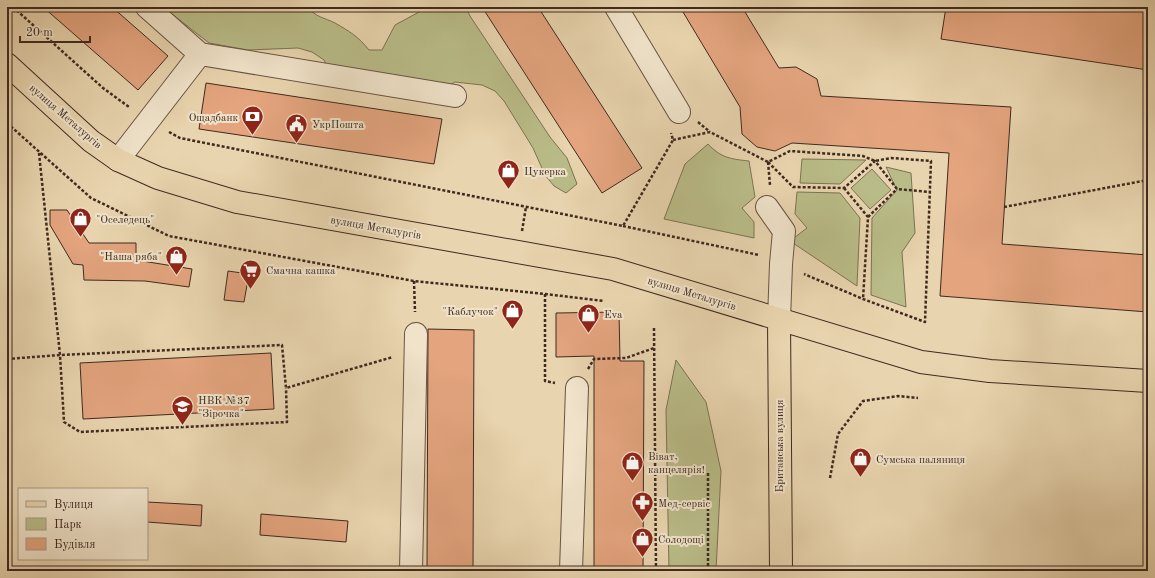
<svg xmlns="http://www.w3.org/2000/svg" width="1155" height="578" font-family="'Old Standard TT',serif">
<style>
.green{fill:#b9bc88;stroke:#7c7354}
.building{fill:#e3a47e;stroke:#3f2a20}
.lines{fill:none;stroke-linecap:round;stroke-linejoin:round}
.minor-casing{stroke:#695444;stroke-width:24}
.major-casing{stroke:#3f2a20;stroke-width:24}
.path{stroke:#3f2a20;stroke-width:2.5;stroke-dasharray:3 2;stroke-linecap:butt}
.minor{stroke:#f0e3ca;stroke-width:22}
.major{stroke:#e8d4ae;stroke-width:22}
.labels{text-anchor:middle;stroke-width:4;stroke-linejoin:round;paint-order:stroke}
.street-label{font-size:11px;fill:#3f2a20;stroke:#f0e3ca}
.poi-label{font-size:11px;fill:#3f2a20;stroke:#f0e3ca;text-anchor:start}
</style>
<rect width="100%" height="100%" fill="#e8d4ae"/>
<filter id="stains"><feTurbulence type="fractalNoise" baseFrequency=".005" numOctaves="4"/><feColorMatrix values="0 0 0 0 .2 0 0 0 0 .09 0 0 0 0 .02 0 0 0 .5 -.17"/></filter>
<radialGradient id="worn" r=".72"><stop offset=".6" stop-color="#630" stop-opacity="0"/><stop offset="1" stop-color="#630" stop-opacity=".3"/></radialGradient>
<path class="green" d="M163,7H308C315,17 325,18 335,23C349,31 359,37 369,50H382L395,25L419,12L425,7H466L470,16L550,137L567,158L577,184L566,193L554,186L545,175L533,148L504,101L495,91L482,85L455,82L443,89L336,82L324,60L312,52L298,48L248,50L209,43Z
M708,144C721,158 731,159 749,161L755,197L742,208L754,222V238L664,219L685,164Z
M802,159L866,160L840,184L800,183Z
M886,167L911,173L915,233L902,252L906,307L871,295L872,218L897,190Z
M872,169L891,190L870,209L851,188Z
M797,192L840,193L860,218L857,286L790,241L807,228L795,214Z
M676,360L706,402L721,471L716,571H669L666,410Z"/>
<path class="building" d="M43,7H112L168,56L138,90Z
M482,7H538L642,168L602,193Z
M680,7H742L779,68L796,67L817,79L821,96L1011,107L1002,244L1148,255V312L940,296L949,153L792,143L775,151L757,147L742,134L740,107Z
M946,7H1148V70L941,39Z
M206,83L442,119L434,164L199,129Z
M50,210H67L89,243H136V260L192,269L189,287L145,281L84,280L83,265L73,264L50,225Z
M228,271L249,274L244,302L224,300Z
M619,312L620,361H644L643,571H594V356L556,357V313Z
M428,329L474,330L473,571H427Z
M271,353L274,409L83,419L80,363Z
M147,502L202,505L201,526L147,522Z
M261,514L348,521L346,542L260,535Z"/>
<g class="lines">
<defs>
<path id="minor" d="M147,7L200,54L455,96
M616,7L679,112
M118,160L200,54
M767,207L784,231L781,264L779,320
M411,571L416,334
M571,571L577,388"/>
<path id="major" d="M7,64L91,141L118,160L158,178L237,202L613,269L921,362L990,371L1148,381
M779,320L781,571"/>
</defs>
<use href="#minor" class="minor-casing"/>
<use href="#major" class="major-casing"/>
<path class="path" d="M13,7L103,88L129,107
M698,122L710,132
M7,123L91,198L169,236L414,281L545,294L604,301
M169,132L180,138L623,226L673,140L671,133
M673,140L710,132L768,162L790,151L863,156L875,161L891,158L931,161L925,322L863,299L804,274
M39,153L60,355L282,345L286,388L393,357
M768,162L793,187L844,188L875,161L897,189L930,192
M768,162L770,185
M844,188L868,217L863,299
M1004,207L1148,180
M868,217L897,189
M623,226L759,255
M522,231L526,207
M414,281L415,312
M545,294V381L555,383
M654,328L656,571
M7,359L60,355L64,422L80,432L287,422L286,388
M588,369L594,359L626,358L654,348
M830,478L838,434L863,401L898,396L918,398
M708,571V473"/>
<use href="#minor" class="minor"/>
<use href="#major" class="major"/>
</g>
<defs>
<symbol id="bank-pin" viewBox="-11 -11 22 30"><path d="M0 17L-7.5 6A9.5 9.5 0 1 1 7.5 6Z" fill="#8f2418" stroke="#f0e3ca"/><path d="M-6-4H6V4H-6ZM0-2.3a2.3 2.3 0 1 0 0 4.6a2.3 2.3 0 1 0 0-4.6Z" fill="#fff"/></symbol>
<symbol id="civic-pin" viewBox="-11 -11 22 30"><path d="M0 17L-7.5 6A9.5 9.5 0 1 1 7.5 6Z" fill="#8f2418" stroke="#f0e3ca"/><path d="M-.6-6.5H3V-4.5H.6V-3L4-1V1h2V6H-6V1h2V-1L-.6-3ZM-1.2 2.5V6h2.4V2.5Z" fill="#fff"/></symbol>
<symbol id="shop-pin" viewBox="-11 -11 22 30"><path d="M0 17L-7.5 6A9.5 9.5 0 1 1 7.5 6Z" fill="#8f2418" stroke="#f0e3ca"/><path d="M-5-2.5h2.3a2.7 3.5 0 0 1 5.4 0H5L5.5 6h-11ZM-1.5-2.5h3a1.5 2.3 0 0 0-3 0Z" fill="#fff"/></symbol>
<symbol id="supermarket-pin" viewBox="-11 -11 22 30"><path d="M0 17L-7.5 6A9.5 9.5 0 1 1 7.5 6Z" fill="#8f2418" stroke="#f0e3ca"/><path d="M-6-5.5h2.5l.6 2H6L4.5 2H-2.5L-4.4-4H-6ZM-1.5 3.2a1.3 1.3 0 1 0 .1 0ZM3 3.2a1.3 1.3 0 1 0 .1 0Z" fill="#fff"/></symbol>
<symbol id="school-pin" viewBox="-11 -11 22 30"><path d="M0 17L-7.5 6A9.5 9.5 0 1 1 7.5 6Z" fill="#8f2418" stroke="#f0e3ca"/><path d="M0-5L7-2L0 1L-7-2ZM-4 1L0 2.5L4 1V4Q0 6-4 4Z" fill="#fff"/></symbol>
<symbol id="pharmacy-pin" viewBox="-11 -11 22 30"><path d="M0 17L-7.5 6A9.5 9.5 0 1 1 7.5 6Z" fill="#8f2418" stroke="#f0e3ca"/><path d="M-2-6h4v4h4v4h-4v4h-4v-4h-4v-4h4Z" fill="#fff"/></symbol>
</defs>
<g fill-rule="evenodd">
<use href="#bank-pin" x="240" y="104" width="25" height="34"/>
<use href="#civic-pin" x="284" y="112" width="25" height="34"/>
<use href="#shop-pin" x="496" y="158" width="25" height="34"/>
<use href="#shop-pin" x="68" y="206" width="25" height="34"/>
<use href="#shop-pin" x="164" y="244" width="25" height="34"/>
<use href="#supermarket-pin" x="238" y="258" width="25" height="34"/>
<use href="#shop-pin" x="500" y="298" width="25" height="34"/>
<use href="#shop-pin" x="576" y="302" width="25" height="34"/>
<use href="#school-pin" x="170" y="394" width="25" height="34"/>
<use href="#shop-pin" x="848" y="446" width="25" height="34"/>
<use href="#shop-pin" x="620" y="450" width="25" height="34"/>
<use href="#pharmacy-pin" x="630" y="490" width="25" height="34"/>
<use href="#shop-pin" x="630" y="526" width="25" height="34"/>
</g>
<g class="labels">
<g class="street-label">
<text transform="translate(66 116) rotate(41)" y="4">вулиця Металургів</text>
<text transform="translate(376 227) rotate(10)" y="4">вулиця Металургів</text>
<text transform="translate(692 293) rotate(17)" y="4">вулиця Металургів</text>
<text transform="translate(779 446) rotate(-90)" y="4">Британська вулиця</text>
</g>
<g class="poi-label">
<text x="238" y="121" text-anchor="end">Ощадбанк</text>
<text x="312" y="128">УкрПошта</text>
<text x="524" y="175">Цукерка</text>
<text x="96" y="223">"Оселедець"</text>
<text x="162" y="260" text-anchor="end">"Наша ряба"</text>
<text x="266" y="274">Смачна кашка</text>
<text x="498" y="315" text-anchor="end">"Каблучок"</text>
<text x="604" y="318">Eva</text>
<text x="198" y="404">НВК №37<tspan x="198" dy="13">"Зірочка"</tspan></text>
<text x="648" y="460">Віват,<tspan x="648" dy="13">канцелярія!</tspan></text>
<text x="876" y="463">Сумська паляниця</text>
<text x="658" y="507">Мед-сервіс</text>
<text x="658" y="543">Солодощі</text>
</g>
</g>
<rect width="1155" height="578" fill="none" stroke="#e8d4ae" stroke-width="24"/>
<rect x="8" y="8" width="1139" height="562" fill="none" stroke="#3f2a20" stroke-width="2"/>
<rect x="12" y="12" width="1131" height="554" fill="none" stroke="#3f2a20"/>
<rect x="18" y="488" width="130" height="72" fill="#f0e3ca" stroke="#a99986"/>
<rect x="26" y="501" width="20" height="6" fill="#e8d4ae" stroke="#a99986"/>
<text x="54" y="508" font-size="12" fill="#3f2a20">Вулиця</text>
<rect x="26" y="518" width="20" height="12" fill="#b9bc88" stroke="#a99986"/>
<text x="54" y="528" font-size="12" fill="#3f2a20">Парк</text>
<rect x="26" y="538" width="20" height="12" fill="#e3a47e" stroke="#a99986"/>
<text x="54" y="548" font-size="12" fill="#3f2a20">Будівля</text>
<path d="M20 36v6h70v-6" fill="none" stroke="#3f2a20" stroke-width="2"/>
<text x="26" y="36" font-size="12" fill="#3f2a20" stroke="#f0e3ca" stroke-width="3" paint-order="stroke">20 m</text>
<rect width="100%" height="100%" filter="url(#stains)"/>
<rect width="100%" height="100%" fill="url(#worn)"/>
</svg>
